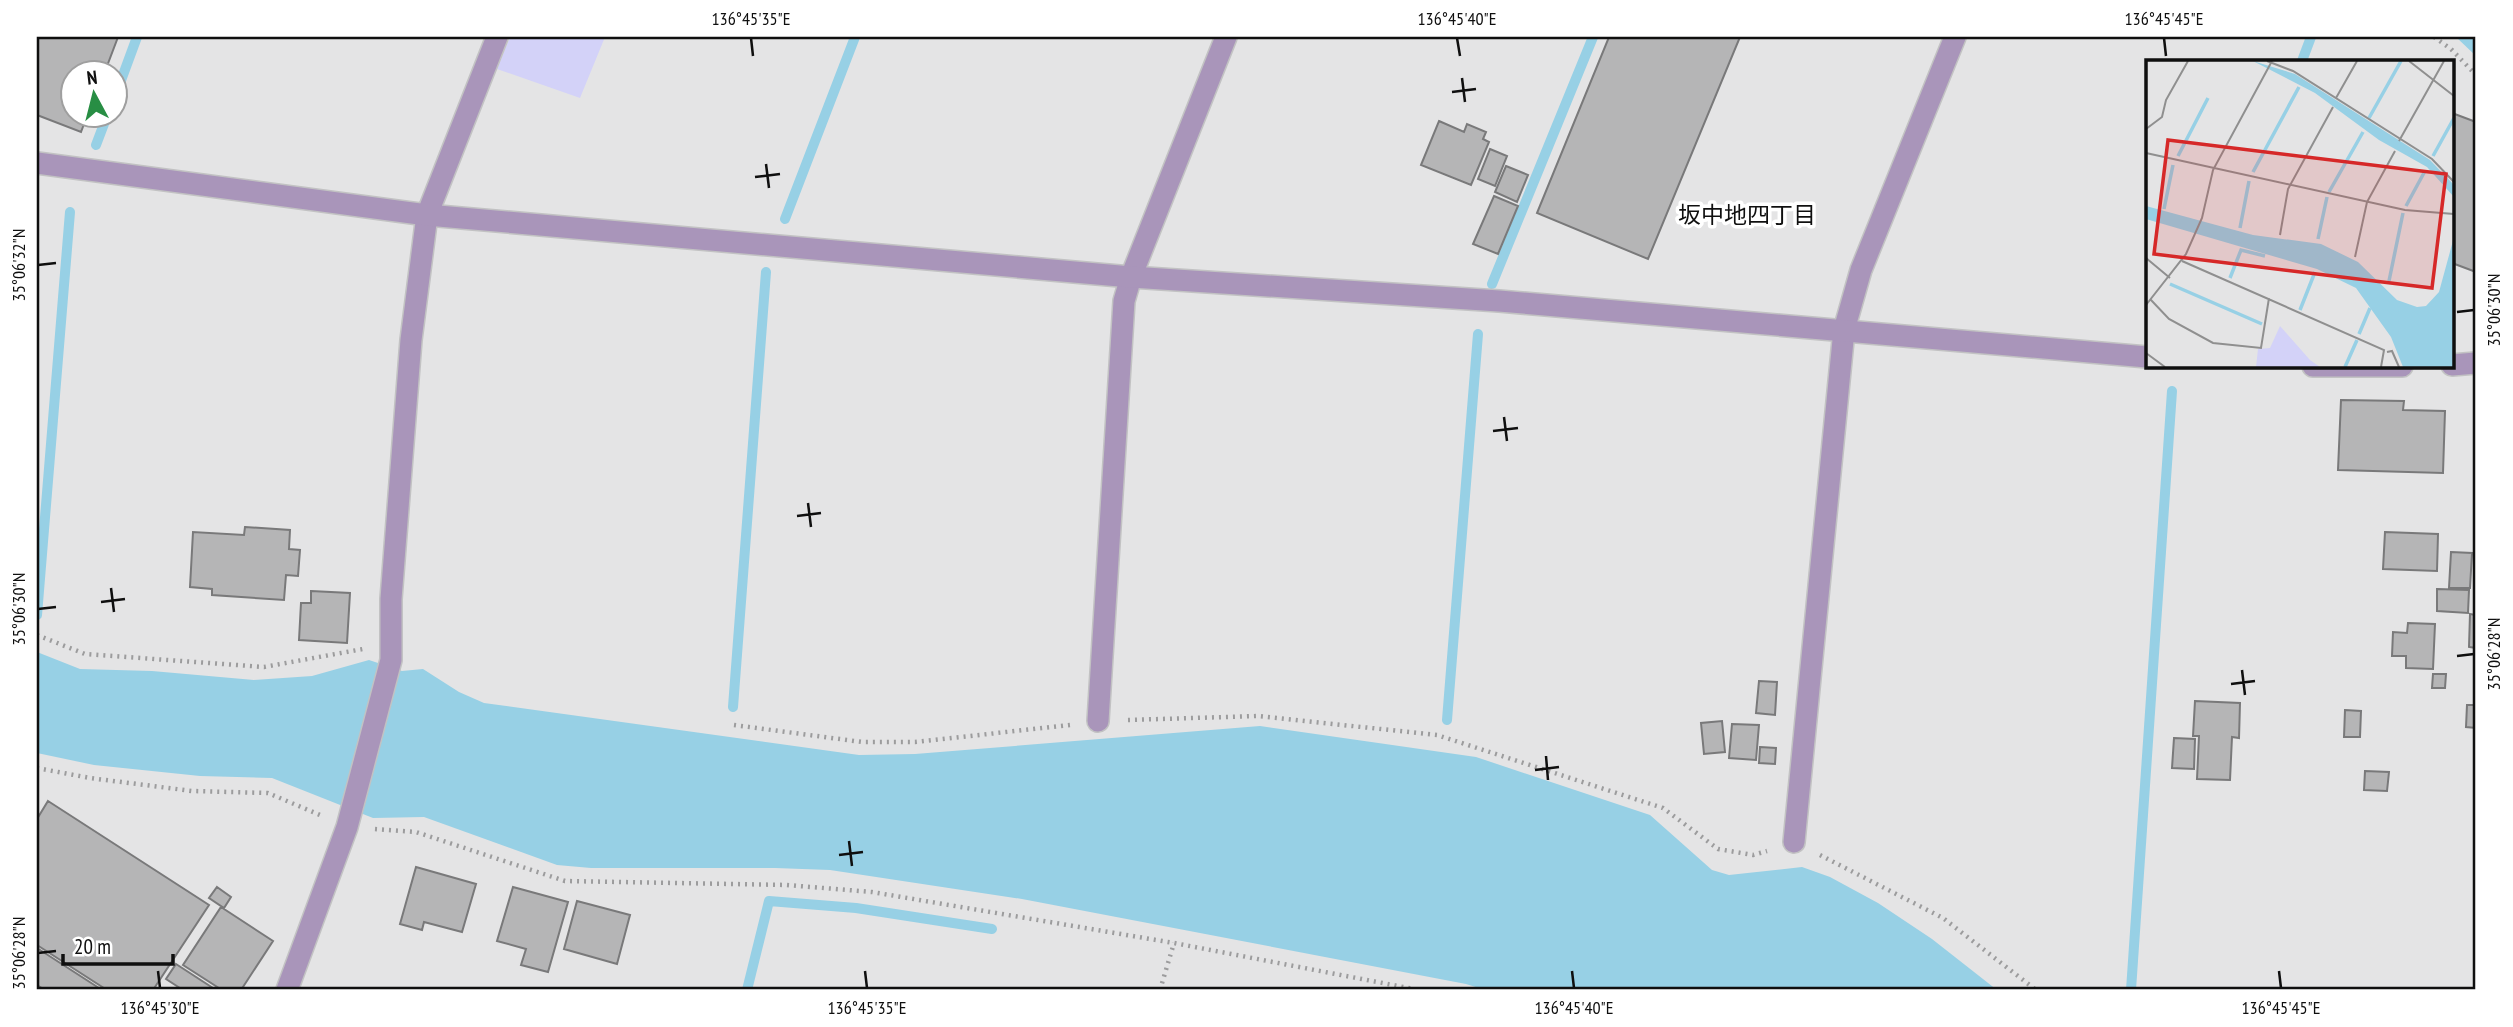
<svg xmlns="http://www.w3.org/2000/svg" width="2513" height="1027" font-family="'PT Sans Narrow','Noto Sans JP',sans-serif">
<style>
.green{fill:#d3d2f8}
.water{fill:#97d0e5}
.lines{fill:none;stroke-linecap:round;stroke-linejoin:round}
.stream{stroke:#97d0e5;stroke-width:10}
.building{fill:#b5b5b6;stroke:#79797a;stroke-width:2}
.minor-casing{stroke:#c2c2c3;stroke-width:24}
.tertiary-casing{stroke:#c2c2c3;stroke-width:24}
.path{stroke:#9c9c9d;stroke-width:4.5;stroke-dasharray:2 5;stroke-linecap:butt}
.minor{stroke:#a995ba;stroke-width:21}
.tertiary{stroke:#a995ba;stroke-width:21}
.ticks{fill:none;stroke:#0f0f0f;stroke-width:2.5}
.labels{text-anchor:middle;stroke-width:7;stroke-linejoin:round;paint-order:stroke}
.neighbourhood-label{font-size:23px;fill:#0f0f0f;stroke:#fff}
.inset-river{fill:none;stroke:#97d0e5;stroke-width:3.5}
.inset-road{fill:none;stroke:#8f8f8f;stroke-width:2}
.view{fill:#d62828;fill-opacity:0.15;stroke:#d62828;stroke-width:3.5}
.inset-edge{fill:none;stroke:#0f0f0f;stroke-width:3.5}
.neatline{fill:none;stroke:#0f0f0f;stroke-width:2.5}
.ticks-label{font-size:18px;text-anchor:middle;fill:#0f0f0f}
</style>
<rect width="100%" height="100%" fill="#e4e4e5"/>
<path class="green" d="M510,37H605L580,98L497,69Z"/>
<path class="water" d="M2456,37H2476V56Z
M37,652L80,669L152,671L254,680L312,676L369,660L402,671L423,669L459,692L484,703L859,755L915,754L1260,726L1476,757L1650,815L1712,870L1729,875L1802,867L1830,877L1878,903L1932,939L1997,990H1485L1466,984L1022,899L830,870L775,868H591L557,865L424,817L373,818L272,778L200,776L94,765L37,753Z"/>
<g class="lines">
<path class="stream" d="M2302,61L2311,37
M116,94L137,37
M96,145L107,116
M785,219L855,37
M1492,284L1593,37
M37,615L70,212
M733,707L766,272
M1447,720L1478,334
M747,990L769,901L856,908L992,929
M2131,990L2172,391"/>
</g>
<path class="building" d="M37,37H118L104,74H74V116H87L81,132L37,115Z
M1609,37H1740L1648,259L1537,213Z
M2452,113L2476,122V272L2452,263Z
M1439,121L1464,132L1467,124L1486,132L1483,139L1489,142L1471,185L1421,165Z
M1490,149L1507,156L1495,186L1478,179Z
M1506,166L1528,175L1517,202L1495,192Z
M1494,196L1518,206L1498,254L1473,244Z
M2341,400L2404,401L2403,410L2445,411L2443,473L2338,470Z
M245,527L290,530L289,549L300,550L298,576L286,575L284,600L212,595V589L190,587L193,532L244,535Z
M2385,532L2438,534L2437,571L2383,569Z
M2451,552L2472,553L2470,588H2449Z
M2437,589L2469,590L2468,613L2437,611Z
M311,591L350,593L347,643L299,640L301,603H311Z
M2470,614L2476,615V648L2469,647Z
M2408,623L2435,624L2433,669L2406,668V656H2392L2393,632L2407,633Z
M2433,674H2446L2445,688H2432Z
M1759,681L1777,682L1775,715L1756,713Z
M2195,701L2240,703L2239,738L2232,737L2230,780L2197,779L2199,736H2193Z
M2467,705H2476V728L2466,727Z
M2345,710L2361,711L2360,737H2344Z
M1722,721L1725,752L1704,754L1701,723Z
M1732,724L1759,725L1756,760L1729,758Z
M2174,738L2195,739L2194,769L2172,768Z
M1760,747L1776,748L1775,764L1759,763Z
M2365,771L2389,772L2387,791L2364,790Z
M48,801L209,905L153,990H107L37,945V819Z
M416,867L476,884L462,932L424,922L422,930L400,924Z
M217,887L231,897L224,908L209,898Z
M513,887L568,902L548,972L521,965L526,949L497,941Z
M577,901L630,915L617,964L564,949Z
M221,907L273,941L241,990H222L183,965Z
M37,948L102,990H45L37,985Z
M176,964L216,990H183L166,979Z"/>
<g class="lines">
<defs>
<path id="minor" d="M1098,721L1124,301L1131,277L1226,37
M1794,842L1844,330L1861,270L1955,37
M287,990L347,827L391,660V599L411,340L427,215"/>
<path id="tertiary" d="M37,163L427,215L1131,277L1499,301L2147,357
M427,215L497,37
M2452,365L2476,363
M2313,366H2402"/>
</defs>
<use href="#minor" class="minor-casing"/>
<use href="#tertiary" class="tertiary-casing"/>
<path class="path" d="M2434,37L2451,49L2476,75
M37,635L85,654L264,667L363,649
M1128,720L1258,716L1437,735L1663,808L1718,849L1753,855L1767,851
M734,725L862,742H915L1070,725
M37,768L90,778L192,791L268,793L320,815
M375,829L416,832L565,881L787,885L872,892L1174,943L1419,990
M1820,855L1943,918L2036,990
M1160,990L1174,943"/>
<use href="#minor" class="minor"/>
<use href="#tertiary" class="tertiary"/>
</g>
<path class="ticks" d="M751,38L753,56M1457,38L1460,56M2164,38L2166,56M1462,78L1465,102M1452,92L1476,89M766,164L769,188M755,177L780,174M38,265L56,263M2457,312L2474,310M1504,417L1507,441M1493,431L1518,428M808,503L811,527M797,516L821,513M111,588L114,612M101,602L125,599M38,609L56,607M2457,656L2474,654M2242,670L2245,695M2231,684L2255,681M1546,756L1548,780M1535,770L1559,767M849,841L852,866M839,855L863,852M38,953L56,951M158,971L160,988M865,971L867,988M1572,971L1574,988M2279,971L2281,988"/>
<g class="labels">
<g class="neighbourhood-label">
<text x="1747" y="223">坂中地四丁目</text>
</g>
</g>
<g transform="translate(2146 60)">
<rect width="308" height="308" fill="#e4e4e5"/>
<path d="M134,266L164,300L174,307H110L112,289L124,288Z" fill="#d3d2f8"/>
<path d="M107,1L149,14L284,100L308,125V137L281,107L233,80L169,33ZM0,146L107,175L175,184L212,202L251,240L271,247L280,246L293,232L308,177V307H257L245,277L210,228L171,209L0,159Z" fill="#97d0e5"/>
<path class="inset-river" d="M223,58L255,1M32,96L62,38M287,96L308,58M107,112L153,27M183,132L217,72M260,146L279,111M18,149L27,105M94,168L103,121M172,179L181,137M84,218L95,190L119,196M243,221L257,153M24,224L116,264M154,250L169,212M213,274L224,248M199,307L211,280"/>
<path class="inset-road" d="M121,1L147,11L286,99L308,122M263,1L308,36M190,38L211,1M0,69L16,57L20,40L42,1M253,81L298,1M0,93L259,150L308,154M134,175L142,129L187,47M209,197L221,142L249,91M0,198L24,218M36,201L238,290L235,307M5,240L23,259L67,283L115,288L123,238M0,245L40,194L56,158L67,110L126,1M241,292L246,291L253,307M0,293L19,307"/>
<path class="view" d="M22,80L300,114L286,228L8,194Z"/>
<rect width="308" height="308" class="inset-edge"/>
</g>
<rect width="2513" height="1027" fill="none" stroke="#ffffff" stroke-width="77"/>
<g transform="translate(94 94) rotate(353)"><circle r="33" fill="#ffffff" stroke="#9f9f9f" stroke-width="2"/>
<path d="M0-5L12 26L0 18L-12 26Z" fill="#288e44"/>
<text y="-10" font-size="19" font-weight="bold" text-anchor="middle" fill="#0f0f0f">N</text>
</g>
<path d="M63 954v10h110v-10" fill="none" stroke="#0f0f0f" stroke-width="3.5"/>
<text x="74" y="954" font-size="21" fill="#0f0f0f" stroke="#ffffff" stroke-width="5" paint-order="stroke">20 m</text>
<rect x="38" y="38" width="2436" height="950" class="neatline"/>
<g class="ticks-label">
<text x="751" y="25">136°45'35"E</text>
<text x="1457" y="25">136°45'40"E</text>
<text x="2164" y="25">136°45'45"E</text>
<text transform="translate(19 265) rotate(-90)" y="6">35°06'32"N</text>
<text transform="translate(2494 310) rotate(-90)" y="6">35°06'30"N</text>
<text transform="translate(19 609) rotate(-90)" y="6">35°06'30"N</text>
<text transform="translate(2494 654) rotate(-90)" y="6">35°06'28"N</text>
<text transform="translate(19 953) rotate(-90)" y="6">35°06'28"N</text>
<text x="160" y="1014">136°45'30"E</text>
<text x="867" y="1014">136°45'35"E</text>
<text x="1574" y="1014">136°45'40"E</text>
<text x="2281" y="1014">136°45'45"E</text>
</g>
</svg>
